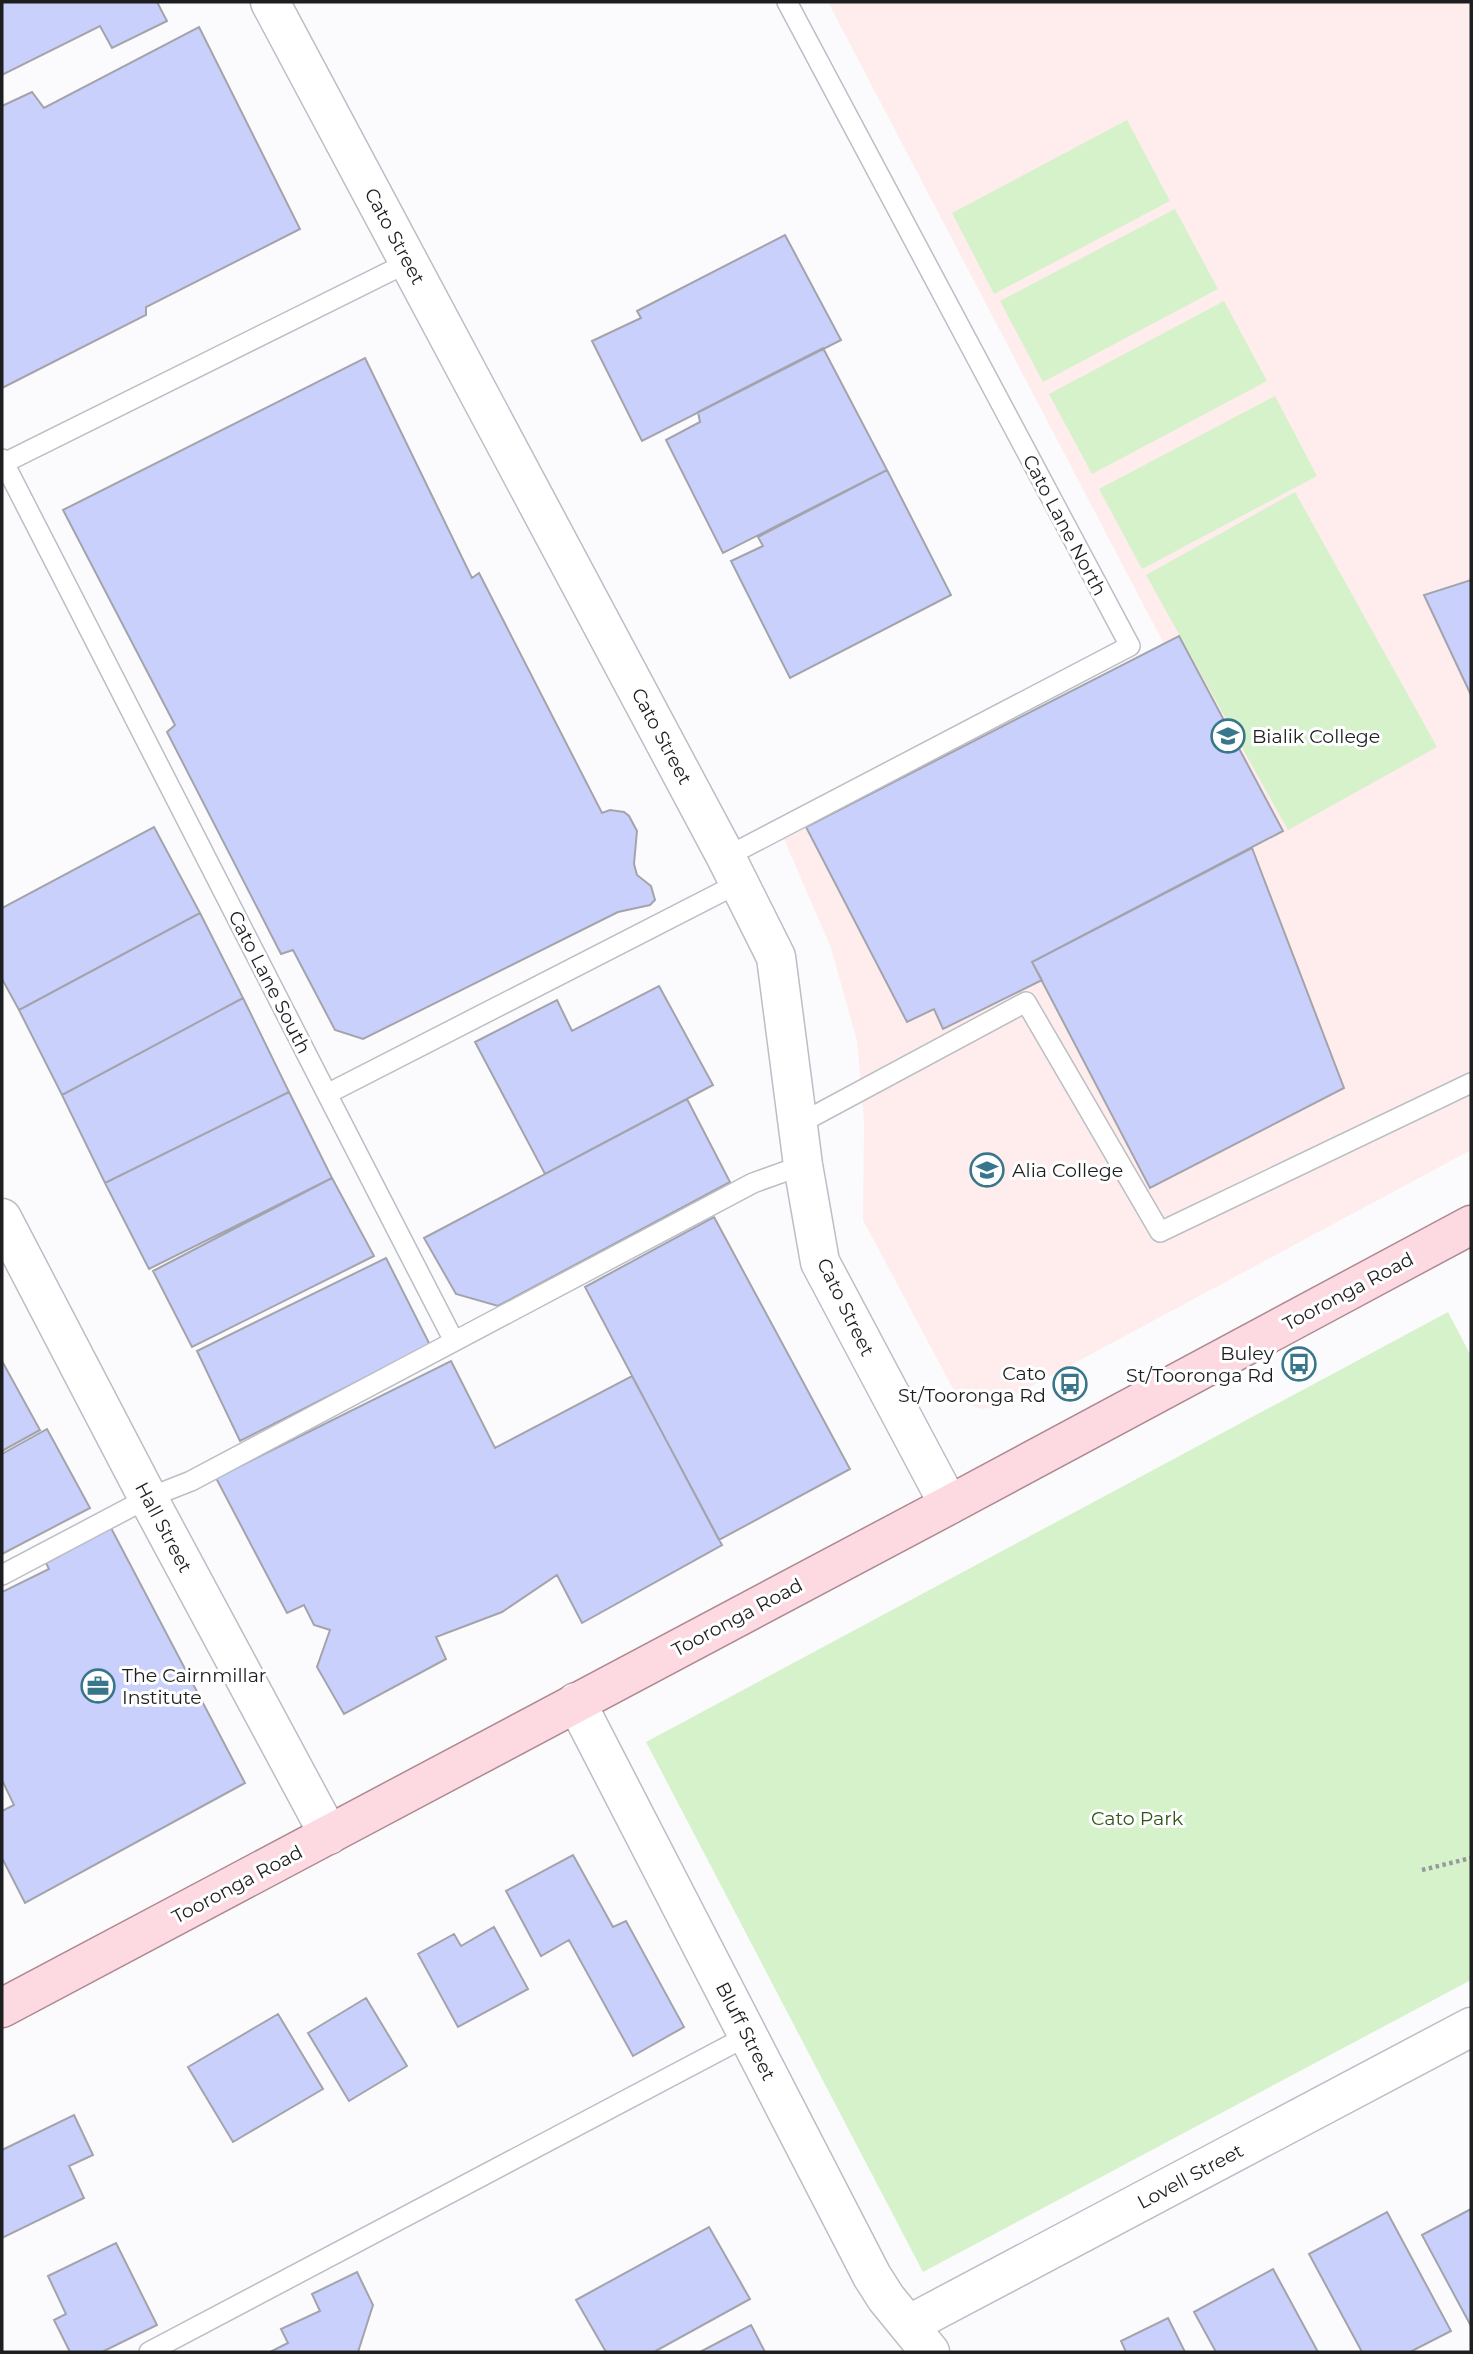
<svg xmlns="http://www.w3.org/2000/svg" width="1473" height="2354" font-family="Montserrat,sans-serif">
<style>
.education{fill:#feedec}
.green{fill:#d6f2cb}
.building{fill:#cad0fc;stroke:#a3a4ab;stroke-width:2}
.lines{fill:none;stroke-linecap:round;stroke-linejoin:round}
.lane-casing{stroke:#bcbec5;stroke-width:22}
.street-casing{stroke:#bcbec5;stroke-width:41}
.primary-casing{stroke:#ae8990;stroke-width:41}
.path{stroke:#98999b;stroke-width:4.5;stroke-dasharray:3.5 3.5;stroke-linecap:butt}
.lane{stroke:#fff;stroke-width:19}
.street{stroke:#fff;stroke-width:38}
.primary{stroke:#fddae1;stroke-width:38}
.labels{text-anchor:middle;stroke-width:6;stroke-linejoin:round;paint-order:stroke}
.street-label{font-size:19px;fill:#1d1e20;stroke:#fff}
.poi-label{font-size:19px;fill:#1d1e20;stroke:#fff;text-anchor:start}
.park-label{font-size:19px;fill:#2d5715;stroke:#fff}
</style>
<rect width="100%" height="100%" fill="#fbfbfe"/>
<path class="education" d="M828,2H1471V1150L991,1408L982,1409L969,1405L958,1398L863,1220L864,1121L857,1041L831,948L784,839L1164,644Z"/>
<path class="green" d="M1127,120L1170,201L994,294L952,213Z
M1175,209L1218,289L1043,382L1000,301Z
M1224,301L1267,381L1092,474L1049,394Z
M1275,396L1317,476L1142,569L1099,489Z
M1295,492L1437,747L1288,830L1146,575Z
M1448,1312L1471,1356V1980L923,2272L646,1742Z"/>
<path class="building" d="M2,2H157L167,21L112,48L100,26L2,75Z
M199,27L300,229L146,307V315L2,388V106L32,92L44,108Z
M785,235L841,340L642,441L592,341L641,318L637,311Z
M823,348L887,470L723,553L666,440L700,422L698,412Z
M365,358L472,578L479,573L602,813L610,810L624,812L629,816L637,831L634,864L637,875L651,886L655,900L650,905L618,912L363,1039L335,1030L293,950L281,954L167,732L175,725L63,510Z
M887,470L951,595L790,678L731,561L763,546L758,537Z
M1471,580V695L1424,595Z
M1179,636L1283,831L1032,962L1042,980L943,1029L934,1009L907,1022L806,827Z
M154,827L200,913L19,1010L2,979V908Z
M1252,848L1344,1088L1150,1188L1032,962Z
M200,913L243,998L62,1095L19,1010Z
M659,986L713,1085L545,1174L475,1042L557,1000L572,1031Z
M243,998L289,1092L105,1183L62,1095Z
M289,1092L332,1178L149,1269L105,1183Z
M687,1099L730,1182L498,1306L456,1294L424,1238Z
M332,1178L374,1256L192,1347L153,1271Z
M714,1217L850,1469L719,1540L585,1287Z
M386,1258L430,1345L240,1441L197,1351Z
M2,1361L40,1430L2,1451Z
M451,1361L495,1448L632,1376L722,1545L582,1623L557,1575L502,1612L436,1637L446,1659L344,1714L317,1667L330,1630L314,1625L304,1605L287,1613L216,1478Z
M47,1429L90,1508L2,1554V1454Z
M111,1528L245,1783L25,1903L2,1858V1811L14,1805L2,1780V1592L49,1569L46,1563Z
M573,1855L613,1927L626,1921L684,2027L633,2056L569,1940L541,1956L506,1891Z
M494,1927L528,1989L458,2027L418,1954L454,1934L461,1946Z
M366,1998L407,2066L349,2101L308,2033Z
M278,2014L323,2089L233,2142L188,2067Z
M74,2115L93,2155L69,2166L84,2198L2,2238V2150Z
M1471,2209V2326L1422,2235Z
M1387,2212L1451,2331L1410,2352H1362L1309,2254Z
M709,2227L750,2299L654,2352H606L576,2300Z
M116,2243L157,2325L102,2352H70L54,2320L66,2314L48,2276Z
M1273,2269L1318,2352H1216L1194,2312Z
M357,2272L373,2305L358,2352H270L288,2343L281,2329L320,2311L312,2294Z
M1168,2318L1185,2352H1126L1121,2341Z
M751,2325L765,2352H700Z"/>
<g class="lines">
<defs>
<path id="lane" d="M2,459L327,1094L739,883
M4,463L409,262
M726,857L1130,646L787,2
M327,1094L454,1341
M797,1125L1026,1002L1160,1232L1471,1083
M2,1575L148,1498L191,1481L753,1183L803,1165
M149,2352L749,2035"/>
<path id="street" d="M270,2L726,857L776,957L803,1165L820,1262L949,1505
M2,1218L148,1498L329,1835
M576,1702L872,2276L886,2298L930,2352
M908,2325L1471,2027"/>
<path id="primary" d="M2,2008L949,1505L1471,1225"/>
</defs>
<use href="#lane" class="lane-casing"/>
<use href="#street" class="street-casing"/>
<use href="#primary" class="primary-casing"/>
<path class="path" d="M1422,1870L1471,1858"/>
<use href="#lane" class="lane"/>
<use href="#street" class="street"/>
<use href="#primary" class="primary"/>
</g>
<defs>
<symbol id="school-ring" viewBox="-11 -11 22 22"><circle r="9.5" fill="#fff" stroke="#37768b" stroke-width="1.5"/><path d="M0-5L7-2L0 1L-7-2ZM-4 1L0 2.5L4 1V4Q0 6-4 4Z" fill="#37768b"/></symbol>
<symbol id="bus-ring" viewBox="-11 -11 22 22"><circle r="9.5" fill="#fff" stroke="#37768b" stroke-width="1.5"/><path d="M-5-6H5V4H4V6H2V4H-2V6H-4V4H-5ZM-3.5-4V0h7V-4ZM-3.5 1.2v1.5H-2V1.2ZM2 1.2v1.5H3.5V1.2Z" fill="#37768b"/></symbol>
<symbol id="office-ring" viewBox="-11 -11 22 22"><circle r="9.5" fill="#fff" stroke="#37768b" stroke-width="1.5"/><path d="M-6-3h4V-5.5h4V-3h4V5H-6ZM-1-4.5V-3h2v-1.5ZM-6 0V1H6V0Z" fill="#37768b"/></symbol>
</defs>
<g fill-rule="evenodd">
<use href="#school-ring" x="1209" y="717" width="38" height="38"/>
<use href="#school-ring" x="968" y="1151" width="38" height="38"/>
<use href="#bus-ring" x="1280" y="1345" width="38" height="38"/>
<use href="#bus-ring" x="1051" y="1365" width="38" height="38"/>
<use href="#office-ring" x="79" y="1667" width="38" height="38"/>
</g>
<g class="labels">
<g class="street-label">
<text transform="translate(395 236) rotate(62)" y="7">Cato Street</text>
<text transform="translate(1065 525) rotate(62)" y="7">Cato Lane North</text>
<text transform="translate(662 736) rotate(62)" y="7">Cato Street</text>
<text transform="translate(270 982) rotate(63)" y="7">Cato Lane South</text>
<text transform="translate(1348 1291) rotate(-28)" y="7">Tooronga Road</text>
<text transform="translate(846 1307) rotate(64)" y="7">Cato Street</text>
<text transform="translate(164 1527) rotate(62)" y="7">Hall Street</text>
<text transform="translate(737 1617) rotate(-28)" y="7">Tooronga Road</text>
<text transform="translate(237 1884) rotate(-28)" y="7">Tooronga Road</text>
<text transform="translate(746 2031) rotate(63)" y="7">Bluff Street</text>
<text transform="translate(1190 2176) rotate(-28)" y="7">Lovell Street</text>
</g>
<g class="poi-label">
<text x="1252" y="743">Bialik College</text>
<text x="1012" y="1177">Alia College</text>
<text x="1274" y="1360" text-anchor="end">Buley<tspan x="1274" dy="22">St/Tooronga Rd</tspan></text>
<text x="1046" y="1380" text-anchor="end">Cato<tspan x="1046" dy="22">St/Tooronga Rd</tspan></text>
<text x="122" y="1682">The Cairnmillar<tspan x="122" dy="22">Institute</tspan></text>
</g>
<g class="park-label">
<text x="1137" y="1825">Cato Park</text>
</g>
</g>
<rect width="1473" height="2354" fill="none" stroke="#1d1e20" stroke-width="7"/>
</svg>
